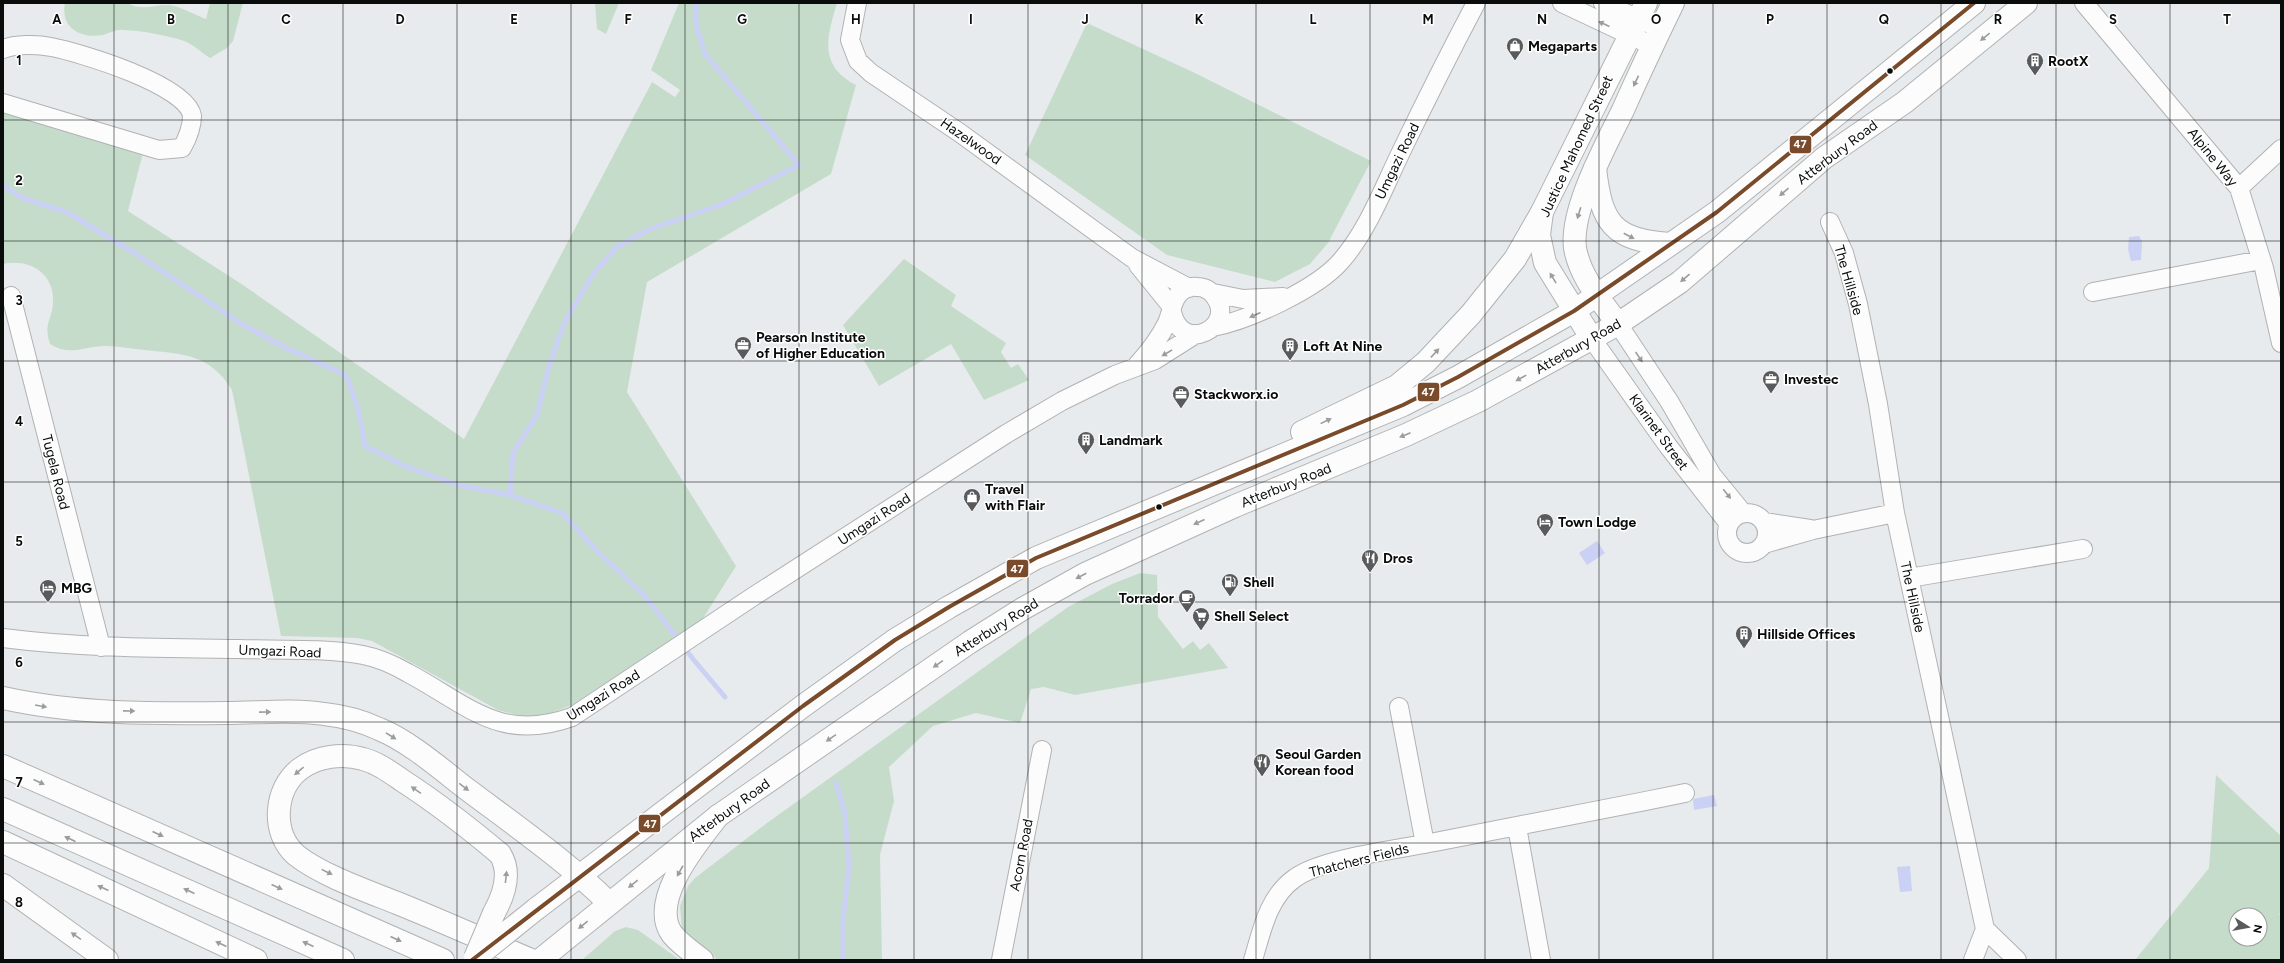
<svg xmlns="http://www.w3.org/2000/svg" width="2284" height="963" font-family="Figtree,sans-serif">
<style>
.green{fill:#c6dccb;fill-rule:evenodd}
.water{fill:#cbd0f5}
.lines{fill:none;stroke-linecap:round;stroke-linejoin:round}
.stream{stroke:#cbd0f5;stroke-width:5}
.minor-casing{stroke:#b0b2b3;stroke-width:20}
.secondary-casing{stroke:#b0b2b3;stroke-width:24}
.primary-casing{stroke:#b0b2b3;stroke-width:24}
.motorway-casing{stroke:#b0b2b3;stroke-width:24}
.minor{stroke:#fcfcfc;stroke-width:18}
.secondary{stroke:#fcfcfc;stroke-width:22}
.primary{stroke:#fcfcfc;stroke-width:22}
.motorway{stroke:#fcfcfc;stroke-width:22}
.primary-bridge-casing{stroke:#b0b2b3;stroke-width:24;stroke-linecap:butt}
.motorway-bridge-casing{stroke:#b0b2b3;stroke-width:24;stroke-linecap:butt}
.primary-bridge{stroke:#fcfcfc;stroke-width:22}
.motorway-bridge{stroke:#fcfcfc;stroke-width:22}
.bus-1-casing{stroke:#fff;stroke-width:7}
.bus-1{stroke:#7a4b2a;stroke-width:4}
.oneway{fill:#9b9c9c}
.grid{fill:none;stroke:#0a0c0c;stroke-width:1;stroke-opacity:0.55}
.bus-dot{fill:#0a0c0c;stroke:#fff;stroke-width:1.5}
.labels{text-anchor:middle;stroke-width:3;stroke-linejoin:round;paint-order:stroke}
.poi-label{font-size:14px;font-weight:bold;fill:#0a0c0c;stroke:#fff;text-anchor:start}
.street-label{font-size:14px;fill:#0a0c0c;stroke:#fff}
.grid-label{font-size:13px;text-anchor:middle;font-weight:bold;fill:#0a0c0c;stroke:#fff;stroke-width:3;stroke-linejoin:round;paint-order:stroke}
.line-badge{stroke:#fff;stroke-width:1.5}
.badge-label{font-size:11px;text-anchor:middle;font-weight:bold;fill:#fff}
</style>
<rect width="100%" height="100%" fill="#e8ebed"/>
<path class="green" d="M65,3H128C143,13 158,2 174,6C185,9 196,15 206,19L210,3H243L233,41L227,48L210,58C202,53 193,44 184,41C166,35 143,31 124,30C117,29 110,33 103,35C81,39 60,28 65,3Z
M595,3H619L606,34L597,29Z
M679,3H837C827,37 818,65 856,85L831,174L647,282L627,392L736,566L702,620L572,705L546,715L533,716H521L498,710L372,641L357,638L281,636L232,390C210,354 183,354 145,350C132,349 119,346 106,346C83,346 71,357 50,344C43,323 52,321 53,303C55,273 29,258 3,264V108L144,149L128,211L243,285L464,439L652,82L675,97L680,90L651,70Z
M1087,23L1195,73L1371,161L1328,243L1310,264L1275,282L1167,255L1025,155Z
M904,259L956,295L951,306L1006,343L1001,352L1011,368L1018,364L1029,380L984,400L951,344L879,386L843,325Z
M1140,573L1157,575L1158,617L1183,649L1193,641L1200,650L1209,643L1228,668L1075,695L1044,687L1031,689L1020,723L976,713L933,726L889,767L894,801L880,855L882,960H718L690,939L682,930L680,906L688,886L695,878L767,823L1068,607L1112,584Z
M2216,775L2281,836V912L2279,914L2281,916V960H2135L2209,868ZM2236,915H2260V939H2236Z
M626,927L638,930L680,960H582L615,931Z"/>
<path class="water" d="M2139,236L2142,241L2141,260L2131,261L2128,249L2129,237Z
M1597,541L1605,553L1587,565L1579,553Z
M1714,795L1717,806L1694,810L1693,799Z
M1910,866L1912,891L1900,892L1897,867Z"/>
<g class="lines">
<path class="stream" d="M696,3V24L705,54L799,165L723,204L650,229L617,247L594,273L564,323L548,369L537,415L513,453L510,495L562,513L600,554L644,595L693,659L725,697
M3,185L22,198L67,212L139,256L240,323L284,347L346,375L358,408L365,446L407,467L458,485L510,495
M836,783L845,814L849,867L843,919V960"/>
<defs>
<path id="minor" d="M857,3L850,40L858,61L871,73L960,133L1132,258L1189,288
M1562,3L1653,46
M1603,3L1661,29
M2084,3L2239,188L2264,268L2281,343
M3,49C16,44 37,44 51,47C78,52 188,85 192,116C192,126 187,139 182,148L159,150L3,103
M2239,188L2281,149
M1830,222L1844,253L1858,304L1878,404L1895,513L1985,929L2017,960
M1138,265L1172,307
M2093,292L2261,260
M1213,293L1243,299L1283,297
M11,296L101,647
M1618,324L1669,401L1712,475L1743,513
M1213,327C1249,320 1317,289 1341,261C1368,230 1383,189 1401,152C1425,102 1450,52 1476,3
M1592,339L1668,446L1729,524
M1137,365C1149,352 1159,339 1167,323C1171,314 1172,302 1178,295C1182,289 1190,286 1197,287C1205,287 1211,291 1215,297C1237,326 1182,356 1172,312
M1727 533a20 20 0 1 1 40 0a20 20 0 1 1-40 0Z
M1764,522L1810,529
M1764,544L1813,530L1895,513
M1909,578L2083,549
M3,638C81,648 160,648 239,649C277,650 327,648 363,655C379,658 394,665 408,673C468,705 500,743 572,717L754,596L1006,434L1062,401L1115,375L1155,360L1196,334
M1399,707L1425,844
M1517,827L1541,960
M1001,960L1042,750
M1253,960C1262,930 1268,897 1295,878C1322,858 1400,849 1435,842C1519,826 1602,810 1685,793
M1973,960L1985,929"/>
<path id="secondary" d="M1618,324C1601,301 1580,277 1575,248C1570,210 1606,145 1623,110C1639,74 1656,38 1673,3
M1592,339L1545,263L1539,235L1542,212L1646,3"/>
<path id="primary" d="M1595,168C1601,223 1613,241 1671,244
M1302,432L1397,386L1426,362L1471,314L1515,259L1542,212
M536,909L803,706L895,640L949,607L1036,558L1403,405L1458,377L1574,311L1717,212L1974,3
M540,960L718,816L970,642L1024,608L1085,574L1235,506L1406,435L1478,401L1618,324L1680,282L1824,158L1905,102L2026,3"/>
<path id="motorway" d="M3,698C76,714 152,714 227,713C259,713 292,709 324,714C343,716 362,721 379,729C409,741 442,770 468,790C516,826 566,861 609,903
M3,766L443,960
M3,809L343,960
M3,842L256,960
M3,885L107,960
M494,913C504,895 512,873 500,854C469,828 437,803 403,781C390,772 378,763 363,759C343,753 317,756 300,769C274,789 271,833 296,855C321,875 367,891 397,903C442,921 486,941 531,960
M702,960C692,952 680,944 672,934C648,900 698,842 718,816"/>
</defs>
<use href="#minor" class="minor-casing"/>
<use href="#secondary" class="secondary-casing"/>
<use href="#primary" class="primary-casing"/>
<use href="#motorway" class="motorway-casing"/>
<use href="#minor" class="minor"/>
<use href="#secondary" class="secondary"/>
<use href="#primary" class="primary"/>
<use href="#motorway" class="motorway"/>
<defs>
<path id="primary-bridge" d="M475,958L536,909"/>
<path id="motorway-bridge" d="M475,958L494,913"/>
</defs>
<use href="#primary-bridge" class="primary-bridge-casing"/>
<use href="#motorway-bridge" class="motorway-bridge-casing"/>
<use href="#primary-bridge" class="primary-bridge"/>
<use href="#motorway-bridge" class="motorway-bridge"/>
<defs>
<path id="bus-1" d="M472,960L803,706L895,640L949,607L1036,558L1403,405L1458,377L1574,311L1717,212L1974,3"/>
</defs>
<use href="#bus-1" class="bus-1-casing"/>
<use href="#bus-1" class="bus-1"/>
</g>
<defs><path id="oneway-solid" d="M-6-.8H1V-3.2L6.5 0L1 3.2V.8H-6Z"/></defs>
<g class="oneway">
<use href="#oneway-solid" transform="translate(1604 24) rotate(-155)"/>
<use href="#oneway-solid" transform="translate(1985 37) rotate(141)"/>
<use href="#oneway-solid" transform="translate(1636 81) rotate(115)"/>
<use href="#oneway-solid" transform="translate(1784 192) rotate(139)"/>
<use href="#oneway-solid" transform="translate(1579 213) rotate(107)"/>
<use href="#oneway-solid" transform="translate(1629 236) rotate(28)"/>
<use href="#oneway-solid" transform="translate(1553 278) rotate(-121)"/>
<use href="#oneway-solid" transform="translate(1685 278) rotate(139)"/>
<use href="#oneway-solid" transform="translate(1255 315) rotate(155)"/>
<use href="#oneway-solid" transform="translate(1167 353) rotate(149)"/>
<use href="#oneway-solid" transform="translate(1435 353) rotate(-47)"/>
<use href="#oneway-solid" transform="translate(1639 357) rotate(56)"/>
<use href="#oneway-solid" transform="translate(1521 378) rotate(151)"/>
<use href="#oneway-solid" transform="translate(1326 421) rotate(-26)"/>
<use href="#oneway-solid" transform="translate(1405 435) rotate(157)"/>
<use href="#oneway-solid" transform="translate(1727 494) rotate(51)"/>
<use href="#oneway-solid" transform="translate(1199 522) rotate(156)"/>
<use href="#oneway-solid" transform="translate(1081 576) rotate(152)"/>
<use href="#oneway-solid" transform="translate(938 664) rotate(145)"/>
<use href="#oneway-solid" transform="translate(41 706) rotate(10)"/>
<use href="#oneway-solid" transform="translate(129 711) rotate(1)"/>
<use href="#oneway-solid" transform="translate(265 712) rotate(-1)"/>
<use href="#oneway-solid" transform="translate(391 736) rotate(32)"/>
<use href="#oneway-solid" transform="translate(831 738) rotate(145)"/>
<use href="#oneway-solid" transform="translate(299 771) rotate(140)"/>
<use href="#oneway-solid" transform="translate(39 782) rotate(24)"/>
<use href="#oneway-solid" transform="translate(464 787) rotate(37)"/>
<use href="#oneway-solid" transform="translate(416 790) rotate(-145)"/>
<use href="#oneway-solid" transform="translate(158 834) rotate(24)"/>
<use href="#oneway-solid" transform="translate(70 839) rotate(-156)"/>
<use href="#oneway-solid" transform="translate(680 871) rotate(119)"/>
<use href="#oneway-solid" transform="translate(327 872) rotate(26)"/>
<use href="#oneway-solid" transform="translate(506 877) rotate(-84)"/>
<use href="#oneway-solid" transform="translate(633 884) rotate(141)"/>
<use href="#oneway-solid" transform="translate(277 887) rotate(24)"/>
<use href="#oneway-solid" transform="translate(103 888) rotate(-155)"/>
<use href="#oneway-solid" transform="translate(189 891) rotate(-156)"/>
<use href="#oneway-solid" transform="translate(583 925) rotate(141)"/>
<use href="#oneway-solid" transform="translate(76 936) rotate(-145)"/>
<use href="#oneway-solid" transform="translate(396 939) rotate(24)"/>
<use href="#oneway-solid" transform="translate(221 944) rotate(-155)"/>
<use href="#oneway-solid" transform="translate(308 944) rotate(-156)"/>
</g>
<path class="grid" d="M114,3V960M228,3V960M343,3V960M457,3V960M571,3V960M685,3V960M799,3V960M914,3V960M1028,3V960M1142,3V960M1256,3V960M1370,3V960M1485,3V960M1599,3V960M1713,3V960M1827,3V960M1941,3V960M2056,3V960M2170,3V960M3,120H2281M3,241H2281M3,361H2281M3,482H2281M3,602H2281M3,722H2281M3,843H2281"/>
<defs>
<symbol id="shop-pin" viewBox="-11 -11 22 30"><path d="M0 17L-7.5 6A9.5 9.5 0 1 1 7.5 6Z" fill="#585a5b" stroke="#fff"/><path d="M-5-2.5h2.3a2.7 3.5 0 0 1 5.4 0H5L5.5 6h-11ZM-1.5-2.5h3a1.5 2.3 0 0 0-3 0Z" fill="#fff"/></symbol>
<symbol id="building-pin" viewBox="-11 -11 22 30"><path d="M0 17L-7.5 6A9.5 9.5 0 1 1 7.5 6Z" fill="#585a5b" stroke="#fff"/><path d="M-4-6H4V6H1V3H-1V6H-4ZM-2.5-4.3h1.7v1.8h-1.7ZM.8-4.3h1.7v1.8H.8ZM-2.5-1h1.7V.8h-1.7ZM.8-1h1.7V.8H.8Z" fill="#fff"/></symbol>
<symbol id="office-pin" viewBox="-11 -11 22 30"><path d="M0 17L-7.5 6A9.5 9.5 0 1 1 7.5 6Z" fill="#585a5b" stroke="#fff"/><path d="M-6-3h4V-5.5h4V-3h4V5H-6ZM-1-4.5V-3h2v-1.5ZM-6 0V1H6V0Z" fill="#fff"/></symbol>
<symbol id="hotel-pin" viewBox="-11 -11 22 30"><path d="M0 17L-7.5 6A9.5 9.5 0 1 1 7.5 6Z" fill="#585a5b" stroke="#fff"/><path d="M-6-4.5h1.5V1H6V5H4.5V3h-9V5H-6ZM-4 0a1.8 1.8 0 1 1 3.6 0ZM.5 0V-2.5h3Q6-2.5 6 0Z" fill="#fff"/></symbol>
<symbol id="restaurant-pin" viewBox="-11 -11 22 30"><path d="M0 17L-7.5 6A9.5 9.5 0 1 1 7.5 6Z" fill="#585a5b" stroke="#fff"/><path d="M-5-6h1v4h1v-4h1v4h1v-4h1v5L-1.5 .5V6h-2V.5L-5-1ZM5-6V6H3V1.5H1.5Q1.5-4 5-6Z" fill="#fff"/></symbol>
<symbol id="fuel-pin" viewBox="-11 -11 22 30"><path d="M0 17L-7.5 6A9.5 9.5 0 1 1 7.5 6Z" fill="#585a5b" stroke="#fff"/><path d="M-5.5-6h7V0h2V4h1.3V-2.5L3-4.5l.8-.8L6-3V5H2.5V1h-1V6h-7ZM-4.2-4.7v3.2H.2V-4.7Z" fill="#fff"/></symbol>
<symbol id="cafe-pin" viewBox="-11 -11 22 30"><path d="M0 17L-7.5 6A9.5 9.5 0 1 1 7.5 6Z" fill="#585a5b" stroke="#fff"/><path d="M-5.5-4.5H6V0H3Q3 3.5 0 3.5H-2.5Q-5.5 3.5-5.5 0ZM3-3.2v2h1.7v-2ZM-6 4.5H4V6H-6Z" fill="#fff"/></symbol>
<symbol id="supermarket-pin" viewBox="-11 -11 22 30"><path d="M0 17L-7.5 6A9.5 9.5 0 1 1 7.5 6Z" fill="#585a5b" stroke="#fff"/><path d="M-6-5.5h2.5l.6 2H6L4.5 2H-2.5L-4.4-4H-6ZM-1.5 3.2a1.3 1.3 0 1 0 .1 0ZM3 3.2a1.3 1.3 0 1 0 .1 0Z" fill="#fff"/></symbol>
</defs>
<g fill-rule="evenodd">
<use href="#shop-pin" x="1505" y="36" width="20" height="27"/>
<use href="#building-pin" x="2025" y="51" width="20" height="27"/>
<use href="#office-pin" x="733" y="335" width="20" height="27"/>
<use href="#building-pin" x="1280" y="336" width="20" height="27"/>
<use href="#office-pin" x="1761" y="369" width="20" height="27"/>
<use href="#office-pin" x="1171" y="384" width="20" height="27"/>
<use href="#building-pin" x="1076" y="430" width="20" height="27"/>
<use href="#shop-pin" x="962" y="487" width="20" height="27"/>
<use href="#hotel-pin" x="1535" y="512" width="20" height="27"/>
<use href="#restaurant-pin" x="1360" y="548" width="20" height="27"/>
<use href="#fuel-pin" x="1220" y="572" width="20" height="27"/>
<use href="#hotel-pin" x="38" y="578" width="20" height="27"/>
<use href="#cafe-pin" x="1177" y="588" width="20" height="27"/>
<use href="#supermarket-pin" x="1191" y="606" width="20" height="27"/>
<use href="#building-pin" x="1734" y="624" width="20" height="27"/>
<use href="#restaurant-pin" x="1252" y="752" width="20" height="27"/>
</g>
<g class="bus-dot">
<circle cx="1890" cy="71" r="3.5"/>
<circle cx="1159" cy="507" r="3.5"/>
</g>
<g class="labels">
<g class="poi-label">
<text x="1528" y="51">Megaparts</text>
<text x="2048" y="66">RootX</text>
<text x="756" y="342">Pearson Institute<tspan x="756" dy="16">of Higher Education</tspan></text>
<text x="1303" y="351">Loft At Nine</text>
<text x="1784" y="384">Investec</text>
<text x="1194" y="399">Stackworx.io</text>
<text x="1099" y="445">Landmark</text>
<text x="985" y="494">Travel<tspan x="985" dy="16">with Flair</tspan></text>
<text x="1558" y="527">Town Lodge</text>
<text x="1383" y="563">Dros</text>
<text x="1243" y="587">Shell</text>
<text x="61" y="593">MBG</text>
<text x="1174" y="603" text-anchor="end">Torrador</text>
<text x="1214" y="621">Shell Select</text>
<text x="1757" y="639">Hillside Offices</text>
<text x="1275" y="759">Seoul Garden<tspan x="1275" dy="16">Korean food</tspan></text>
</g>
<g class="street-label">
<text transform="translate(971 141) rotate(35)" y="5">Hazelwood</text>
<text transform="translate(1576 146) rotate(-65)" y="5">Justice Mahomed Street</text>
<text transform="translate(1837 152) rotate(-37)" y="5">Atterbury Road</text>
<text transform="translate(2213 157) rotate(51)" y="5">Alpine Way</text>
<text transform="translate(1397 161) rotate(-64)" y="5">Umgazi Road</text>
<text transform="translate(1849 280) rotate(74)" y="5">The Hillside</text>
<text transform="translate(1578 346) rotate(-30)" y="5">Atterbury Road</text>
<text transform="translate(1659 432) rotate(54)" y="5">Klarinet Street</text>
<text transform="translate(56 472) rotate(76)" y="5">Tugela Road</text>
<text transform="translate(1286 485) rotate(-22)" y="5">Atterbury Road</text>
<text transform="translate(874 519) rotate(-33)" y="5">Umgazi Road</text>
<text transform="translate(1913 597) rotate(78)" y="5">The Hillside</text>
<text transform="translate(996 627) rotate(-32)" y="5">Atterbury Road</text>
<text transform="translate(280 651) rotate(2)" y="5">Umgazi Road</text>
<text transform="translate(603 695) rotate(-32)" y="5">Umgazi Road</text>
<text transform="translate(729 810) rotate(-36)" y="5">Atterbury Road</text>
<text transform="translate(1021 855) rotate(-79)" y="5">Acorn Road</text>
<text transform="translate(1359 860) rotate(-14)" y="5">Thatchers Fields</text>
</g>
</g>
<g class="grid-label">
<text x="57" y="24">A</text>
<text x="171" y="24">B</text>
<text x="286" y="24">C</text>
<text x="400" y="24">D</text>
<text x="514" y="24">E</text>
<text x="628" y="24">F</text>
<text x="742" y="24">G</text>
<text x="856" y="24">H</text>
<text x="971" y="24">I</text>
<text x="1085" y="24">J</text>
<text x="1199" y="24">K</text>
<text x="1313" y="24">L</text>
<text x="1428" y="24">M</text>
<text x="1542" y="24">N</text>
<text x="1656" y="24">O</text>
<text x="1770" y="24">P</text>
<text x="1884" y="24">Q</text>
<text x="1998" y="24">R</text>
<text x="2113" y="24">S</text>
<text x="2227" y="24">T</text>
<text x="19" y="65">1</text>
<text x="19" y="185">2</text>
<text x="19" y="305">3</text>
<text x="19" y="426">4</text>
<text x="19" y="546">5</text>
<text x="19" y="667">6</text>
<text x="19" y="787">7</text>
<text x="19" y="907">8</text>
</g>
<g class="line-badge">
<rect x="1789" y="135" width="23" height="19" rx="4" fill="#7a4b2a"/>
<rect x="1417" y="382" width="23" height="20" rx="4" fill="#7a4b2a"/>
<rect x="1006" y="559" width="23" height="19" rx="4" fill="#7a4b2a"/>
<rect x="638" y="814" width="23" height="19" rx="4" fill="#7a4b2a"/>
</g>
<g class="badge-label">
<text x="1800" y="148">47</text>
<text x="1428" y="396">47</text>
<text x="1017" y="573">47</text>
<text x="650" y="828">47</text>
</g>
<rect width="2284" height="963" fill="none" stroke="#0a0c0c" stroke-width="8"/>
<g transform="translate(2248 927) rotate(101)"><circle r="19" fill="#ffffff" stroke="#9d9e9e"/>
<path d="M0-3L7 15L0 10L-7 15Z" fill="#585a5b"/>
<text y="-6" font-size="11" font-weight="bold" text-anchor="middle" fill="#0a0c0c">N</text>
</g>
</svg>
